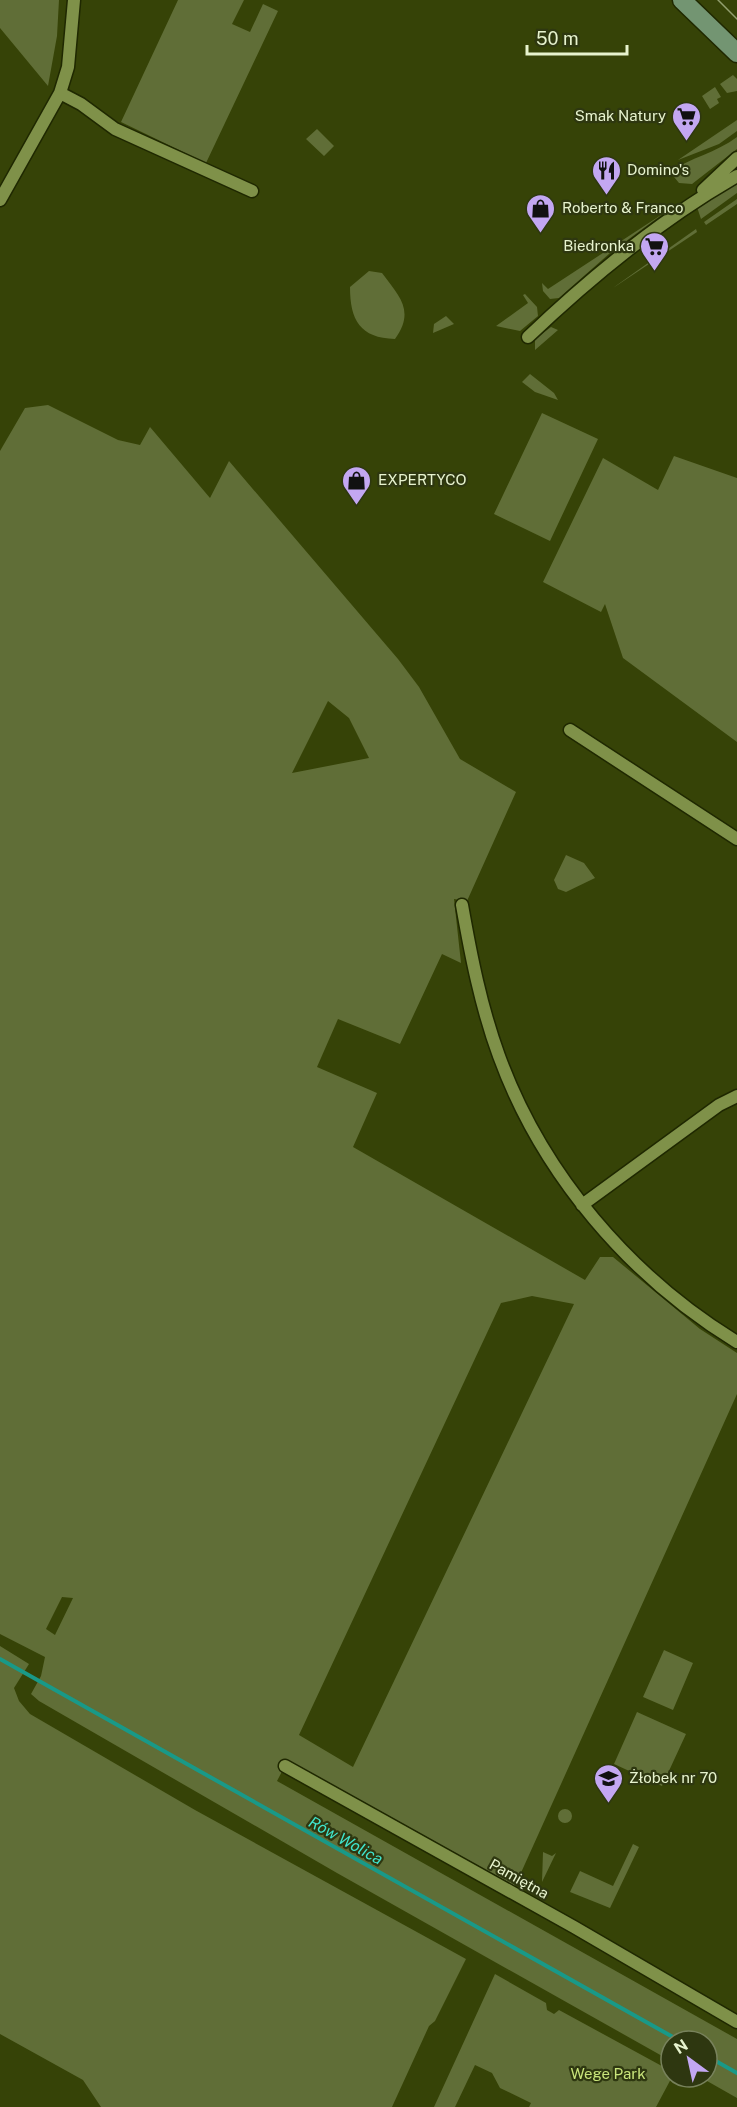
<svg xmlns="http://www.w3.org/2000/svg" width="737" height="2107" font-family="'Public Sans',sans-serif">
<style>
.green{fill:#606e37;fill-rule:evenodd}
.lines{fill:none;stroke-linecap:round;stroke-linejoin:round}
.stream{stroke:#199988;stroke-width:4}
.street-casing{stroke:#1f2801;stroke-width:15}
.secondary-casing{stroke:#1f2801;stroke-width:21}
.street{stroke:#7f9149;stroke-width:12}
.secondary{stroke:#739572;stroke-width:18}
.tram{stroke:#929f6f;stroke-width:1.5}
.labels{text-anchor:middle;stroke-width:4.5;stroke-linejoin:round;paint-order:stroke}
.poi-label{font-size:15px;fill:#e7f3ce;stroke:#2e3710;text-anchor:start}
.street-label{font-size:15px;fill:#e7f3ce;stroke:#2e3710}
.park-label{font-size:15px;fill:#c9e57b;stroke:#2e3710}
.water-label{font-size:16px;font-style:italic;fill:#40e4cd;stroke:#2e3710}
</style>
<rect width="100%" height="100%" fill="#364307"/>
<path class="green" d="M0,0H59L57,36L48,86L0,28Z
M178,0H244L232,24L250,32L263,4L278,11L206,163L121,122Z
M733,75L737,79V91L727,93L720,84Z
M715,87L721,97L717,99L719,103L710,109L702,96Z
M737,120V131L719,144L678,160Z
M317,129L334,146L324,156L306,139Z
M737,137V149L692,184L679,183L670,172C691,157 716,153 737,137Z
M737,182V193L701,219L697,207Z
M737,199V204L706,225L704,222Z
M664,213L610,253L559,298L550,299L543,291L542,283L548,289Z
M696,229L697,232L613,288L617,285Z
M369,271L382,273C400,297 415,311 395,339C360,338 350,320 350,287Z
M525,294L537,307L538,316L520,331L496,326L528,303L523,295Z
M446,316L454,324L433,333L434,324Z
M551,327L558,330L535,350V339Z
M530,374L554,393L558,400L535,392L522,382Z
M48,405L118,440L140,445L150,427L210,498L229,461L398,659L419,687L460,759L516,792L467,901L454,899L461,963L442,954L400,1044L338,1019L317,1067L377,1093L353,1147L585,1280L600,1257H613L700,1329L737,1353V1394L515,1886L288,1760L277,1781L737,2039V2098L700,2077H707V2041H671V2061L337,1873L39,1701L31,1694L41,1676L45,1657L0,1634V451L25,408ZM328,701L349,718L369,758L292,773ZM532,1296L574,1304L353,1767L299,1735L501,1303ZM62,1597L73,1598L55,1635L46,1629Z
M542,413L598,439L550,541L494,514Z
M674,456L737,478V742L623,658L605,604L601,612L543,582L603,458L658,490Z
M566,855L584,863L595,878L566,892L558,889L554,880Z
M0,1646L29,1664L14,1688L19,1701L30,1714L195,1810L466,1959L435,2021L429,2026L392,2107H101L83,2080L0,2034Z
M664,1650L693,1663L673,1710L643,1697Z
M637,1712L686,1734L662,1786L614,1764Z
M558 1816a7 7 0 1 1 14 0a7 7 0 1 1-14 0Z
M633,1844L639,1847L610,1908L570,1892L580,1871L613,1886Z
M543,1852L552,1856L556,1853L542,1882Z
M495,1974L546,2003L547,2010L554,2014L559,2010L671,2071L672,2077L656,2107H529L531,2103L500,2088L492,2073L475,2065L455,2107H434Z"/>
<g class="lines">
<path class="stream" d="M0,1659L680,2041
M707,2056L737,2073"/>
<defs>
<path id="street" d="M60,93L81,104L115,129L252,191
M703,190L737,158
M0,200L60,93L68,67L74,0
M528,337C592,276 660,220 737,176
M570,730L737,839
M462,905C471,956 481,1007 499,1056C542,1174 630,1277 737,1342
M582,1205L719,1105L737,1096
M285,1766L574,1927L737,2022"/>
<path id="secondary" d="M682,0L737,53"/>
</defs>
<use href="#street" class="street-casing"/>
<use href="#secondary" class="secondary-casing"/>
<use href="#street" class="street"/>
<use href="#secondary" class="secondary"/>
<path class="tram" d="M718,0L737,19"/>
</g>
<defs>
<symbol id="supermarket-pin" viewBox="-11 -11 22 30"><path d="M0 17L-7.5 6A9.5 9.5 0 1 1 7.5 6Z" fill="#c3a7f2" stroke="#2e3710"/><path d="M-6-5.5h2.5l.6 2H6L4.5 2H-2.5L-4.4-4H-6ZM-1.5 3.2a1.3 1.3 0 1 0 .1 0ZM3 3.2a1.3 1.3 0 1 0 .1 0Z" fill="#111"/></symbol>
<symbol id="restaurant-pin" viewBox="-11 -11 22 30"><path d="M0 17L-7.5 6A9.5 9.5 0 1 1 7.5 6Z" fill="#c3a7f2" stroke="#2e3710"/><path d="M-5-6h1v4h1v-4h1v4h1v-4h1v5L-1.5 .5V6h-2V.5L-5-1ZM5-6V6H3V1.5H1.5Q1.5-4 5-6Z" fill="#111"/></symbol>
<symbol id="shop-pin" viewBox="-11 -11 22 30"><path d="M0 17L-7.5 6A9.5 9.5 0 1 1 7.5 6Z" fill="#c3a7f2" stroke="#2e3710"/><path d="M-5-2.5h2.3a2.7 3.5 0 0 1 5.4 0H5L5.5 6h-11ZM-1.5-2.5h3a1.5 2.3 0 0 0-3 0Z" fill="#111"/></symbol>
<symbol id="school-pin" viewBox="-11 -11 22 30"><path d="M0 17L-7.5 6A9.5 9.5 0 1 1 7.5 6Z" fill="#c3a7f2" stroke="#2e3710"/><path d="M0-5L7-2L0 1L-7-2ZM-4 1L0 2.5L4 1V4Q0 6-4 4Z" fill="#111"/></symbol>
</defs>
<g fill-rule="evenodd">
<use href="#supermarket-pin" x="670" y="100" width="33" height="45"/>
<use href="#restaurant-pin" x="590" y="154" width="33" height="45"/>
<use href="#shop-pin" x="524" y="192" width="33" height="45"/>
<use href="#supermarket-pin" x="638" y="230" width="33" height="45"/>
<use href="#shop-pin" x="340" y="464" width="33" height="45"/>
<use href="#school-pin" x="592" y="1762" width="33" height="45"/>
</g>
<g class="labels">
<g class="poi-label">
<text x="666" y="121" text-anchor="end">Smak Natury</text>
<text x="627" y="175">Domino's</text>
<text x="562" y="213">Roberto &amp; Franco</text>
<text x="634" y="251" text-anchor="end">Biedronka</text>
<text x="378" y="485">EXPERTYCO</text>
<text x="629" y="1783">Żłobek nr 70</text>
</g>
<g class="street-label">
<text transform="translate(519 1879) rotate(29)" y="5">Pamiętna</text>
</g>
<g class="park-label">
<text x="608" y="2079">Wege Park</text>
</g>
<g class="water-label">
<text transform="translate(346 1840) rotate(29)" y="6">Rów Wolica</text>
</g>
</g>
<g transform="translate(689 2059) rotate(327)"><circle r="28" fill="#2e3710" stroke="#78825c" stroke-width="1.5"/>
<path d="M0-4.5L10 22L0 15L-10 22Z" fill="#c3a7f2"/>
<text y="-9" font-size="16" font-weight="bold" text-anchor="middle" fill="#e7f3ce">N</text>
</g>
<path d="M527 45v9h100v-9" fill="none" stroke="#e7f3ce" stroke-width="3"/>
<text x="536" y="45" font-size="18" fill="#e7f3ce" stroke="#2e3710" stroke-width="4.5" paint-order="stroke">50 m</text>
</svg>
